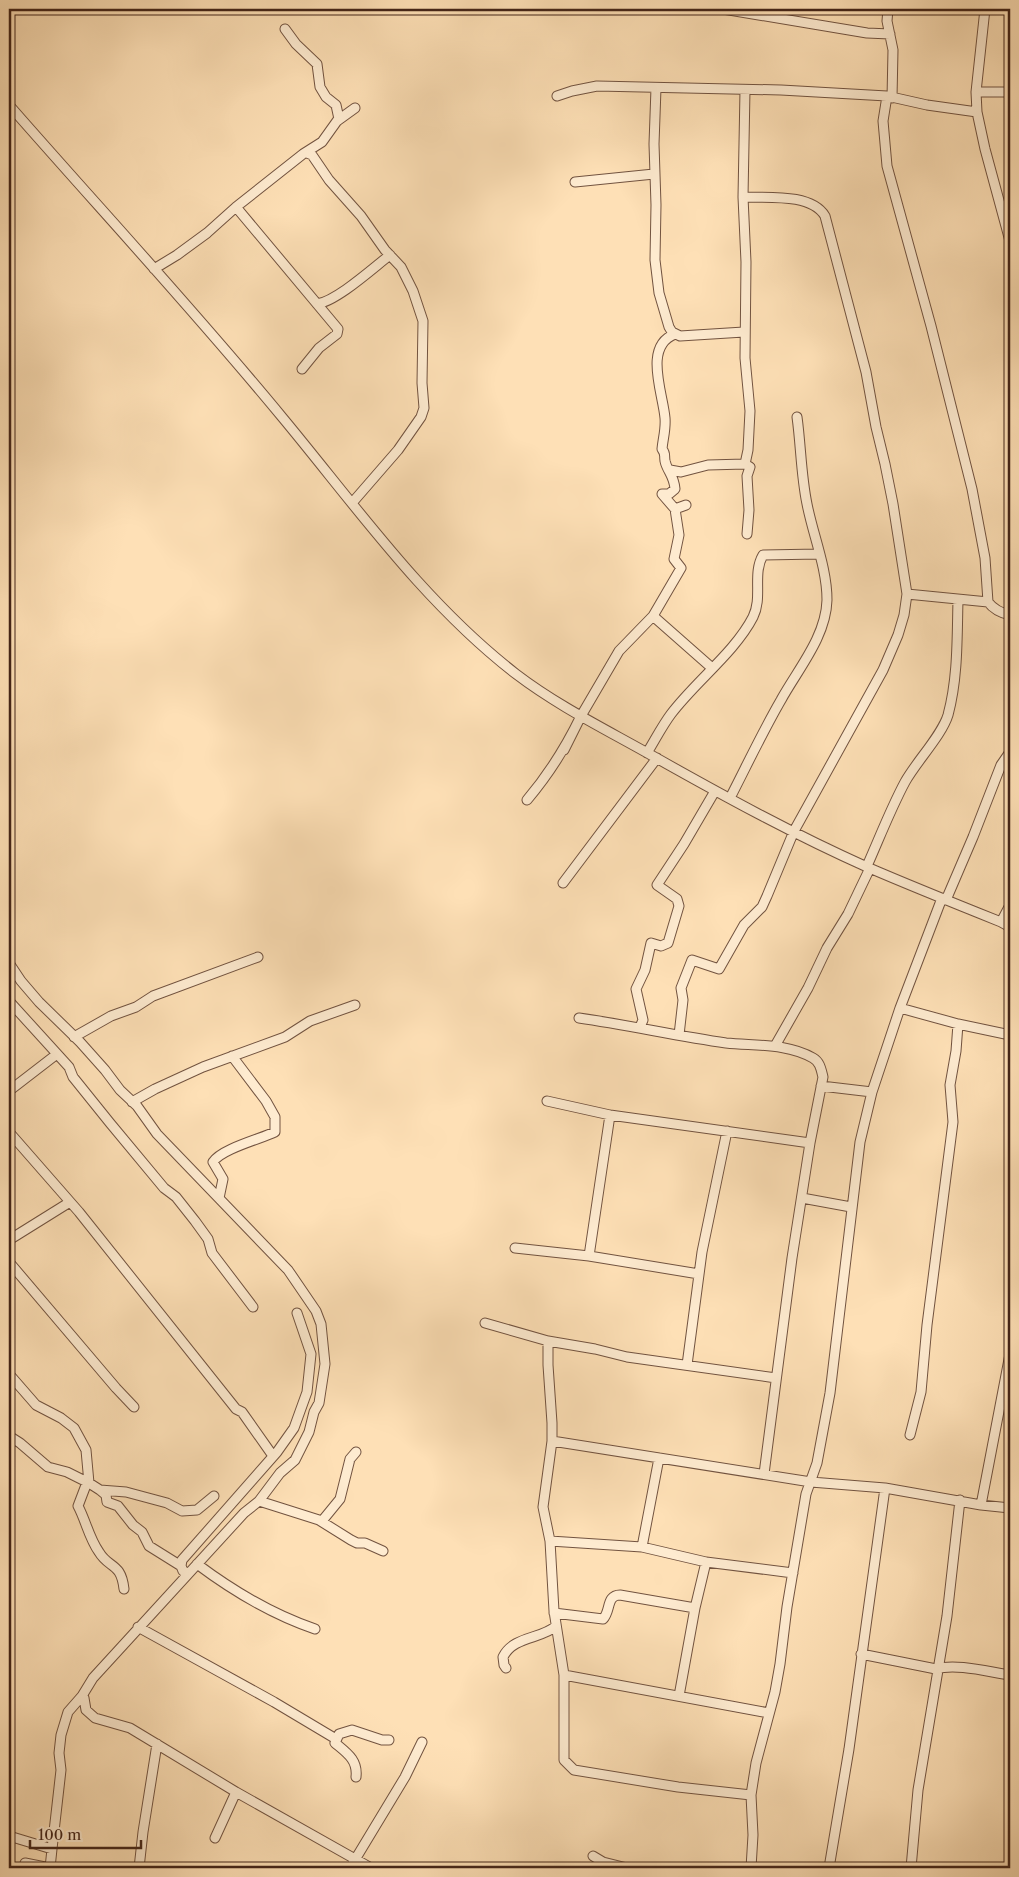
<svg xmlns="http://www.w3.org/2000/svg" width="1019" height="1877" font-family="'Libre Caslon Text',serif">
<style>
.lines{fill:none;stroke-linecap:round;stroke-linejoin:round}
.minor-casing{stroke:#725340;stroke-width:11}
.minor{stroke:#feebd0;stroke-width:9}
</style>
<rect width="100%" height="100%" fill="#fee0b6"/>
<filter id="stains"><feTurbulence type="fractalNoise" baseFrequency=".004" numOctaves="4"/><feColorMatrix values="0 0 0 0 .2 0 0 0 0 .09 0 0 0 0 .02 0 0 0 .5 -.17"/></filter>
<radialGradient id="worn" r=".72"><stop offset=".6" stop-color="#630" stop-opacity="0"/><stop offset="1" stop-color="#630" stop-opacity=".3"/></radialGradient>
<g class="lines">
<defs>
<path id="minor" d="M723,9L867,33L890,34
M888,9L887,21L893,50L892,98
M985,9L976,92L977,112L985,149L1010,241
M285,29L296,44L317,64L320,87L326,97L336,105L339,119
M656,88L654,144L656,205L655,260L659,293L669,327L672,332L680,336L744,332
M976,92H1010
M557,96L572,91L597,86L781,90L887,96L927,105L977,112
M887,96L883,121L887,166L931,326L972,489L985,558L988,602C994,610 1001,613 1010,615
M9,105C100,209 194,310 282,417C356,506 423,602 516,674C558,706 605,729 651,755C722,795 793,834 867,867C911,886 956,904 1001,922L1010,927
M307,153L312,155L329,180L361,216L385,250L401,267L413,291L423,321L422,383L424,408L421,417L398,450L352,503
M575,182L654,174
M236,207L338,329L337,334L319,348L302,369
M154,269L177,255L207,233L236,207L303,154L322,142L337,121L355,108
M317,304C337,301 373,268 390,255
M745,464L750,467L747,476L749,510L747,534
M670,470L681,472L708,465L745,464L748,450L750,411L745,358L746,262L743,197L745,90
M675,509L662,494H669L675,489C674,475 667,471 665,461C664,455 666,454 662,449C663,438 666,429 665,418C663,393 643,346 675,334
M907,594L988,602
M653,616L712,668
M581,716L619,651L653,616L681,568L674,559L679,535L675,509L686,505
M647,753C655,740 662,726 671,714C695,682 735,652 753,617C763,597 752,574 763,555L819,554
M730,798C747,765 763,731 781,700C798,669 826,637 827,600C827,568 813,535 807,504C801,475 801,446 797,417
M527,800C549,774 566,747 581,716L564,750
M867,866C879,839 891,808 905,782C916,762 942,735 948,715C958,678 957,638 958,600
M563,883L657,758
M946,900L973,837L1001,765L1010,752
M1001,922L1010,905
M9,963L21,981L39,1002L80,1042L105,1070L120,1090L137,1106L157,1134L288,1270L316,1311L321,1324L325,1364L319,1403L314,1412L309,1432L295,1460L280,1473L259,1501L244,1513L93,1678L82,1696L84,1698L86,1710L95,1718L130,1728L236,1792L371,1868
M9,1001L69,1067L73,1077L110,1123L164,1188L176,1197L195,1221L208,1239L212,1253L253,1307
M900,1008L958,1024L1010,1035
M579,1018C628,1025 677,1036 726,1043C755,1046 787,1043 813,1058C820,1062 821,1069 823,1077L810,1143L792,1258L764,1474
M640,1027L643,1020L636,989L645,970L651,943L661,946L668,943L679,906L677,899L657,885L684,844L715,791
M679,1035L683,1000L681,988L692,960L719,969L744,925L762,907L767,896L794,831L883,670L898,635L904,615L907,594L893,504L885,464L876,427L866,372L825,216C811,193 767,198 743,197
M74,1037L111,1016L136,1007L153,996L258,957
M775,1046L808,988L827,948L848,914L870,868
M821,1086L872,1092
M9,1091L57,1054
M547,1101L610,1115L810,1143
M132,1102L155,1089L203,1067L285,1037L310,1021L355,1005
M9,1132L79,1212L236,1409L242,1412L273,1456
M219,1198L223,1179L213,1162C221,1149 260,1139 275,1132V1117L266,1101L232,1056
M802,1198L851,1207
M9,1240L70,1202
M515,1248L589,1256L699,1274
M589,1256L610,1115
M9,1262L116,1388L134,1407
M485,1323L548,1341L595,1349L627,1357L776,1378
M548,1341V1365L552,1423V1441L543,1507L550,1541L554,1611L564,1675V1760L574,1770L678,1787L751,1795
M687,1365L702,1252L727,1131
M9,1374L36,1405L61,1418L74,1428L86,1450L89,1483L100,1490L126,1492L167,1503L182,1511L197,1510L214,1496
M910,1435L921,1392L927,1325L953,1122L950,1085L956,1051L958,1024
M9,1436L20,1443L48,1467L67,1472L89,1483L86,1485L78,1506C86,1521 89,1538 99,1552C109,1569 121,1562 124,1589
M552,1441L811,1482L885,1488L981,1505L1010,1508
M100,1490L106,1495L107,1502L118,1506L133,1525L142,1532L149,1546L181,1566
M259,1501L319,1520L351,1540L357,1543H365L383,1551
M981,1505L1010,1354
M322,1521L340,1499L350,1459L356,1452
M550,1541L642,1547L706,1562L793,1573
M642,1547L659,1458
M197,1564C233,1591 271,1614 315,1629
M188,1573L183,1571L181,1566L182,1560L277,1452L294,1428L307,1392L311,1354L297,1313
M554,1613L603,1619C611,1611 606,1595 620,1595L695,1608
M138,1627L274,1702L336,1739
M861,1654L936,1669C956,1663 989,1672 1010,1675
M506,1668L504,1665L503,1657C513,1636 542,1639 556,1626
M564,1675L769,1713
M679,1696L695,1608L706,1562
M356,1777C358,1760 347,1753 335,1743L339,1734L352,1730L382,1740H389
M9,1836L52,1849L61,1770L59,1753L61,1735L68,1712L82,1696
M215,1838L236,1792
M593,1856L603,1862L627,1868
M25,1863L50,1868
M50,1868L52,1849
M139,1868L143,1832L157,1744
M350,1868L405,1777L422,1742
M751,1868L753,1835L751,1795L756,1763L775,1692L780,1664L787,1607L806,1494L817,1463L830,1393L860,1142L872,1092L900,1008L942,898
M829,1868L849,1749L885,1488
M911,1868L918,1790L947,1616L960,1500"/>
</defs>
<use href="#minor" class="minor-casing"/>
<use href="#minor" class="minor"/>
</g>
<rect width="1019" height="1877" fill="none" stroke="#fee0b6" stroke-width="30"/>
<rect x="10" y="10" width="999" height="1857" fill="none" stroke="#432418" stroke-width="2.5"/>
<rect x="15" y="15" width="989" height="1847" fill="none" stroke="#432418"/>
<path d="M30 1840v8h111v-8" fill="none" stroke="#432418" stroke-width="2.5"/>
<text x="38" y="1840" font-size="15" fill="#432418" stroke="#feebd0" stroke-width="4" paint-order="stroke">100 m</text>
<rect width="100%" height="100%" filter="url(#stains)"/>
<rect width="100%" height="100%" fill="url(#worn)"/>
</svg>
